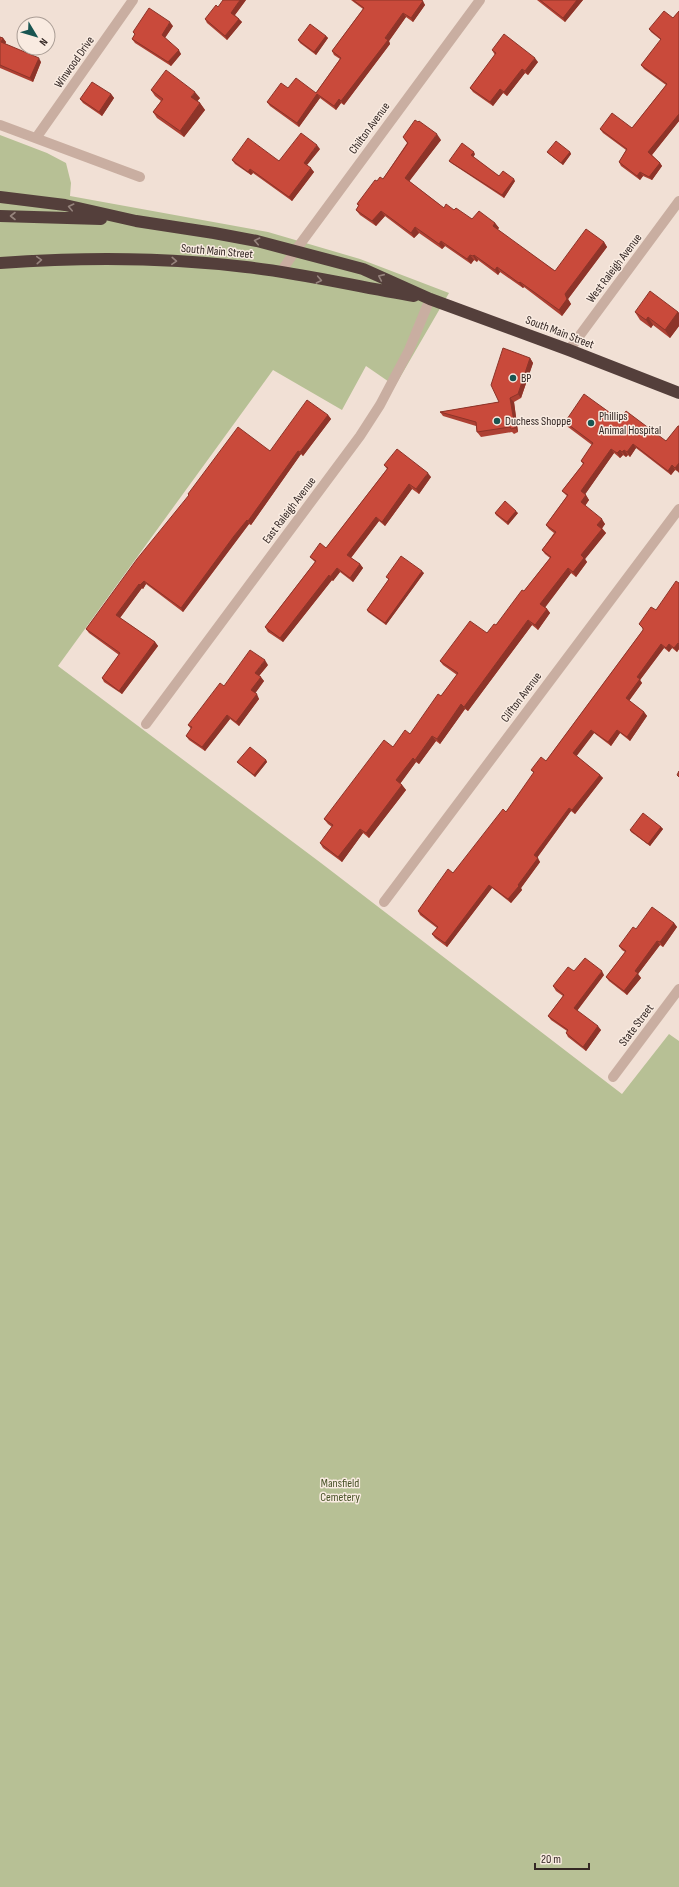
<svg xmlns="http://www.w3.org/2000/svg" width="679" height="1887" font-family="'Sofia Sans Condensed',sans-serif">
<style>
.green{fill:#b7c095}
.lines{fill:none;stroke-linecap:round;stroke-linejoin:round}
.minor{stroke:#c9aea1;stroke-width:10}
.highway{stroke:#543f3b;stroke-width:12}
.wall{fill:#ad4033}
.shaded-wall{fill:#8d3429}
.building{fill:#c94a3b;stroke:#8d3429}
.oneway{stroke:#96847d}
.poi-dot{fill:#195551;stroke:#f9ebe1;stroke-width:1.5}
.labels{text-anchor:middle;stroke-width:3;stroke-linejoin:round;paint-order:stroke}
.street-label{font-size:12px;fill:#332724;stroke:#f9ebe1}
.poi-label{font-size:12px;fill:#332724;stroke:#f9ebe1;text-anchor:start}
.park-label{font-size:12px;fill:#485228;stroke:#f9ebe1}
</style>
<rect width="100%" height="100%" fill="#f1e0d5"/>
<path class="green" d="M0,135L47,153L66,163L71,183L70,196L268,232L360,259L449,293L395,386L366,366L342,410L273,370L58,666L321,863L622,1094L669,1034L679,1041V1887H0Z"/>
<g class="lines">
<path class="minor" d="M0,125L140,177
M36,138L133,0
M281,272L295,251L480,0
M569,350L679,201
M146,724L360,436L380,405L409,350L430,299
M384,902L679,509
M613,1077L679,989"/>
<path class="highway" d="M0,197L65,205L136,221L214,233L257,241L363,269L430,299L569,350L679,393
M0,216L101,219
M0,263C82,257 164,257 246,267C302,273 358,287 414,296"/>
</g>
<path class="wall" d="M246,0L235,15L242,22L227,40L207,23L205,19L218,7Z
M351,0H423L422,1L425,5L413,22L406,17L389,41L390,44L344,105L341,103L336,110L320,98L299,127L270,106L267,102L288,88L316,93L340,59L334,55L332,51L363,9Z
M537,0H583L565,22Z
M679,11V121L652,155L660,163L662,166L652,180L643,176L640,180L621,166L619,162L626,150L603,133L600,129L632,128L666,85L644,69L641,65L661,40L651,32L649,29L673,18Z
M173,26L165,38L181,54L171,66L135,43L132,39L135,35L133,32Z
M326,36L328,38L316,55L300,43L298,40Z
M0,37L3,38L6,42L5,44L41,62L33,82L0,68Z
M492,50L538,62L528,75L525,73L507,96L503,93L493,106L473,92L470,88L495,55Z
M151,90L200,98L197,101L200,103L205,110L184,137L157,118L153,112L161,101L155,96Z
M111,94L114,98L102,116L83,103L80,99Z
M403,137L441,140L409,181L444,208L454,210L472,219L495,223L499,228L497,230L555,271L604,242L607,247L568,299L571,304L562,316L524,287L523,288L500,272L498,275L478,260L477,262L474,260L471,264L445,246L442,249L419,233L414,238L385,216L376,226L360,215L356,210L359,206L357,204L377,181L383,179L407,143Z
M320,149L307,165L314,172L292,201L253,173L251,175L235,164L232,160L279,161Z
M547,152H570L571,154L563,165L549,154Z
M475,154L473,157L499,176L515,181L504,198L451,163L449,161Z
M635,312H678L679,313V326L670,338L653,325L651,328L640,320Z
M530,358L533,363L521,398L514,402L518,432L514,434L512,432L481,437L477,432L476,426L443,416L440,412L499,402Z
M328,415L331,419L303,456L301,454L251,525L249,524L183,612L146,584L143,589L142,588L120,618L155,642L158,646L122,694L104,682L102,678L119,655L89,633L86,629L189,496L188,494L270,451Z
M620,420L666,441L679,426V472L675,470L671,475L636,448L630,457L628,455L626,457L623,455L620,458L614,453L585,494L589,500L585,506L605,524L602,528L606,533L585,559L587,562L576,577L571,573L545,607L547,609L550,613L538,630L532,625L468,711L465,709L440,744L436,741L419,764L416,762L400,784L402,785L406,790L369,838L363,833L342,862L323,848L320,843L332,827L328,824L324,819L393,747L410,734L441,696L457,675L443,665L440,661L487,633L496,625L524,591L550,558L545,554L542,550L554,533L549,529L546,525L567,496L562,491L583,464L581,461L592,445L568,427L565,422Z
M384,465L431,477L419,494L412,489L385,526L379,521L351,558L360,564L363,568L353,582L340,572L333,581L332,580L283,642L268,632L265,627L315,562L310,557L326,548L387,469Z
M495,513H518L508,525L496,515Z
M424,573L386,625L368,612L367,610L389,579L386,577Z
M679,583V649L677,652L672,648L669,652L664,648L640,680L642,683L629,701L644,712L647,716L630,741L620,733L611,746L594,733L576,756L600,775L603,778L575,814L571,811L537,858L540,862L521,888L522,890L511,903L492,888L447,947L435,938L432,934L437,928L420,915L418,911L453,873L506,812L534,773L531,770L546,761L643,630V629L639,624L656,610Z
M268,665L259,676L264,681L255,693L259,699L239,726L230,719L205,751L189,740L186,736L191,729L188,725L224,686Z
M266,760L267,762L255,777L239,764L237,762Z
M661,827L663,829L650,846L631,832L630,830Z
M674,923L677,927L663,947L660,945L638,974L641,978L627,995L609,981L606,977L625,952L622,950L619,946L636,929Z
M574,971L604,975L577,1011L601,1030L586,1051L568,1037L566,1033L567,1031L551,1020L548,1016L563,996L556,991L553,986Z"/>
<path class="shaded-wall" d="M240,0H246L234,16L231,13Z
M577,0H583L565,22L563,18Z
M423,1L425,5L413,22L411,18Z
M403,13L406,17L389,41L390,44L344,105L341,101Z
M239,19L242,22L227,40L225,36Z
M170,22L173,26L164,39L162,35Z
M326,36L328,38L316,55L314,52Z
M3,38L6,42L4,47L1,42Z
M179,50L181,54L171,66L168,62Z
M39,58L41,62L33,82L30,78Z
M535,58L538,62L528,75L525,71Z
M522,69L525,73L507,96L504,92Z
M500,89L503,93L493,106L490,102Z
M195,92L200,98L196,103L191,97Z
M111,94L114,98L102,116L99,112Z
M317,94L320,98L299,127L297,123Z
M339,99L341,103L336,110L334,106Z
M200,103L205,110L184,137L180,131Z
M679,114V121L651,156L648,152Z
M437,134L441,140L408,183L405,178Z
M317,145L320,149L306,166L304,163Z
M474,152L475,154L473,158L471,155Z
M570,152L571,154L563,165L561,163Z
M660,163L662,166L652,180L649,177Z
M311,168L314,172L292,201L289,197Z
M250,169L253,173L251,175L248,172Z
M640,172L643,176L640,180L637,176Z
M514,179L515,181L504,198L502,195Z
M381,211L385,216L376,226L372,221Z
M495,223L499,228L496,231L493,226Z
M415,227L419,233L414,238L411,233Z
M441,241L445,246L442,249L439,244Z
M604,242L607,247L568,299L571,304L562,316L559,310L565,294Z
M470,255L474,260L471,264L467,259Z
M474,255L478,260L477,262L473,256Z
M497,267L500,272L498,275L495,270Z
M520,282L524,287L523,288L519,283Z
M678,312L679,313V326L670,338L665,330Z
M648,317L653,325L651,328L646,320Z
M530,358L533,363L521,398L518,394Z
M510,398L514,402L518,432L515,428Z
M328,415L331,419L303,456L300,452Z
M633,444L636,448L630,457L627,452Z
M611,449L614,453L584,496L581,491Z
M620,450L623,455L620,458L617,453Z
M624,450L628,455L626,457L622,452Z
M298,451L301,454L251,525L248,521Z
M679,463V473L675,468Z
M672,465L675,470L671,475L668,471Z
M428,473L431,477L419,494L416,489Z
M409,484L412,489L385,526L382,522Z
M586,495L589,500L584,507L581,502Z
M516,511L518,513L508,525L507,522Z
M376,517L379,521L350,559L347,555Z
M602,519L605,524L601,530L597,525Z
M247,520L249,524L183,612L181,608L234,536Z
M602,529L606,533L585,559L587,562L576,577L573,572L581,555Z
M360,564L363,568L353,582L350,578Z
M337,568L340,572L333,581L330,577Z
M568,568L571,573L544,609L540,604Z
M422,571L424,573L386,625L385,623Z
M329,575L332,580L283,642L280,638Z
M144,581L146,584L143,589L140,585Z
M139,584L142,588L119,619L116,615Z
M547,609L550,613L538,630L535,625Z
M528,620L532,625L468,711L464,707Z
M155,642L158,646L122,694L119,691Z
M678,643L679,645V649L677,652L674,648Z
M661,644L664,648L640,680L642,683L628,702L626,698L637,677Z
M669,644L672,648L669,652L666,648Z
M265,660L268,665L258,677L255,673Z
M261,677L264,681L254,695L251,690Z
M257,694L259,699L239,726L236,722Z
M461,704L465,709L440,744L437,739Z
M644,712L647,716L630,741L627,737Z
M227,715L230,719L205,751L202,747Z
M591,730L594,733L576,757L573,753Z
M617,730L620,733L611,746L608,742Z
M432,736L436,741L419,764L415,760Z
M413,758L416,762L399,785L396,780Z
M266,760L267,762L255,777L254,775Z
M600,775L603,778L575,814L572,810Z
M402,785L406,790L369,838L366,833Z
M569,808L571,811L536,859L534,855Z
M661,827L663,829L650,846L648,844Z
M360,829L363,833L342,862L338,857Z
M538,858L540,862L521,888L522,890L511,903L508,899L518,885Z
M489,885L492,888L447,947L445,943Z
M674,923L677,927L663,947L660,942Z
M657,941L660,945L638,974L641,978L627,995L624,991L635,971Z
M602,971L604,975L576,1012L574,1008Z
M598,1026L601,1030L586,1051L583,1047Z"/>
<path class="building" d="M223,0H240L231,13L239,19L225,36L205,19L216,5L218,7Z
M353,0H421L423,1L411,18L403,13L385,38L388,40L341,101L339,99L334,106L317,94L297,123L267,102L281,83L288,88L296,78L316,93L341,58L332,51L364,8Z
M540,0H577L563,18Z
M149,8L170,22L162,35L179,50L168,62L132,39L135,34L133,32Z
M664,11L673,18L679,11V114L648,152L660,163L649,177L640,172L637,176L619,162L627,149L600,129L612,113L632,128L667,84L641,65L661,39L649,29Z
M310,24L326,36L314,52L298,40Z
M504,34L535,58L525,71L522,69L504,92L500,89L490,102L470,88L496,53L492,50Z
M0,37L3,38L1,42L39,58L30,78L0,65Z
M166,70L195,92L191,97L200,103L180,131L153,112L163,99L151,90Z
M92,82L111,94L99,112L80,99Z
M415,120L418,122L419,121L437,134L405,178L444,208L446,204L454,210L456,208L472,219L479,211L495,223L493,226L555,271L586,229L604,242L565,294L567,299L559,310L520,282L519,283L497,267L495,270L474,255L473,256L470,255L467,259L441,241L439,244L415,227L411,233L381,211L372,221L356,210L359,205L357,204L375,180L377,181L380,177L383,179L408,143L403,137Z
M301,133L317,145L304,163L311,168L289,197L250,169L248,172L232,160L248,138L279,161Z
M556,141L570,152L561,163L547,152Z
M462,143L474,152L471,155L499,176L503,171L514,179L502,195L449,161Z
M650,291L678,312L665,330L648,317L646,320L635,312Z
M503,348L530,358L518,394L510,398L515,428L511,429L510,427L477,432L476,422L440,412L499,402L491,385Z
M584,394L620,420L626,411L666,441L678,426H679V463L675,468L672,465L668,471L633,444L627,452L624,450L622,452L620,450L617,453L611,449L581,491L586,495L581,502L602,519L597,525L602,529L581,555L584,558L573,572L568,568L540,604L547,609L535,625L528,620L464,707L461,704L437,739L432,736L415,760L413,758L396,780L402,785L366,833L360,829L338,857L320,843L333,825L324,819L384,740L393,747L405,730L410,734L438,694L441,696L458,673L440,661L470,621L487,633L494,624L496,625L522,590L524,591L551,557L542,550L556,532L546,525L568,495L562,491L584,463L581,461L593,443L565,422Z
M307,400L328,415L300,452L298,451L248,521L247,520L234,536L181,608L144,581L140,585L139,584L116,615L155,642L119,691L102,678L120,653L86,629L137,559L189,495L188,494L238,427L270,451Z
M397,449L428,473L416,489L409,484L382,522L376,517L347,555L360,564L350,578L337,568L330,577L329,575L280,638L265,627L316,561L310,557L320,543L326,548L388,468L384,465Z
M505,501L516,511L507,522L495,513Z
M401,556L422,571L385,623L367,610L389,579L386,577Z
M676,581L679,583V644L678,643L674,648L669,644L666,648L661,644L637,677L640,679L626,698L644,712L627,737L617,730L608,742L591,730L573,753L600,775L572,810L569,808L534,855L538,858L518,885L519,886L508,899L489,885L445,943L432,934L438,927L418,911L448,869L453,873L503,809L506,812L534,772L531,770L541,757L546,761L643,630V628L639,624L651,607L656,610Z
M250,650L265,660L255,673L261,677L251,690L257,694L236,722L227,715L202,747L186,736L192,727L188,725L220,683L224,686Z
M250,747L266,760L254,775L237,762Z
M679,771V777L677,775Z
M643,813L661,827L648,844L630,830Z
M652,907L674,923L660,942L657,941L635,971L638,973L624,991L606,977L626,951L619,946L633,927L636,929Z
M585,958L602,971L574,1008L598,1026L583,1047L566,1033L568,1030L548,1016L564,995L553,986L568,967L574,971Z"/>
<defs><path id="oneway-chevron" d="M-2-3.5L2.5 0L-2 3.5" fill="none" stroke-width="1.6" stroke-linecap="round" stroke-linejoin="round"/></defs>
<g class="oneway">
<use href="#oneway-chevron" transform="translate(71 207) rotate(-167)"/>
<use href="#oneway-chevron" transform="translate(13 216) rotate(-180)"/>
<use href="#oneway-chevron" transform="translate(257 241) rotate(-167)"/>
<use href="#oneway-chevron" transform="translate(39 260) rotate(-4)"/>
<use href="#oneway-chevron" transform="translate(174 261) rotate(3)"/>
<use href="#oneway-chevron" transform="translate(381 277) rotate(-156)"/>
<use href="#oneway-chevron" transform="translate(319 280) rotate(11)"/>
</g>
<g class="poi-dot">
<circle cx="513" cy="378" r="4"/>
<circle cx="497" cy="421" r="4"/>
<circle cx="591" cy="423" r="4"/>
</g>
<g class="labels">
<g class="street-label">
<text transform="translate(74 62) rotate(-55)" y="4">Winwood Drive</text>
<text transform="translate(369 128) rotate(-54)" y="4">Chilton Avenue</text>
<text transform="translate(217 251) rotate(5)" y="4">South Main Street</text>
<text transform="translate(614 268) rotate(-53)" y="4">West Raleigh Avenue</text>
<text transform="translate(560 332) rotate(21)" y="4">South Main Street</text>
<text transform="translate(289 510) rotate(-53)" y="4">East Raleigh Avenue</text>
<text transform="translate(521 697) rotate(-53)" y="4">Clifton Avenue</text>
<text transform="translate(636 1025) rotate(-53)" y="4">State Street</text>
</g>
<g class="poi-label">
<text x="521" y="382">BP</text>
<text x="599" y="420">Phillips<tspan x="599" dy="14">Animal Hospital</tspan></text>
<text x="505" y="425">Duchess Shoppe</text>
</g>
<g class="park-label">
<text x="340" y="1487">Mansfield<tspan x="340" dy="14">Cemetery</tspan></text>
</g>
</g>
<g transform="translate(36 36) rotate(128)"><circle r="19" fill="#f9ebe1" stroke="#aa9d95"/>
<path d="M0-3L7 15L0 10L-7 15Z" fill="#195551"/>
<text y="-6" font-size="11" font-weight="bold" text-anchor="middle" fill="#332724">N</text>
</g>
<path d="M535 1863v6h54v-6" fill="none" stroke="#332724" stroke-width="2"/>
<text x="541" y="1863" font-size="12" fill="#332724" stroke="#f9ebe1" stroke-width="3" paint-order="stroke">20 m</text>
</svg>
